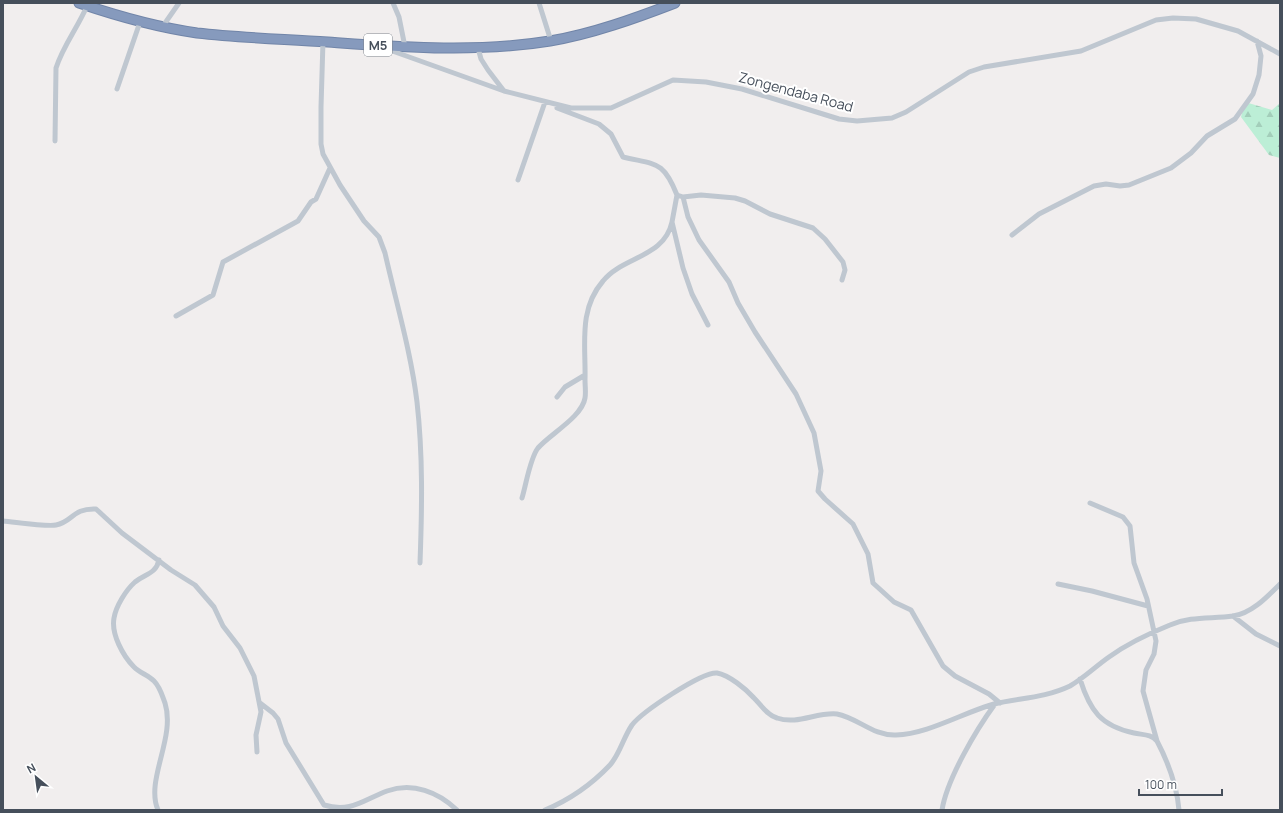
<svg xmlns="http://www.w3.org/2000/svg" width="1283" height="813" font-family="Manrope,sans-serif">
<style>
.forest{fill:url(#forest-firs)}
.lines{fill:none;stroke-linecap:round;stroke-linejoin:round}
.highway-casing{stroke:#7185a8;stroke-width:11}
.street{stroke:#bfc7d0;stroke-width:5}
.highway{stroke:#869abd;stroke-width:9}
.labels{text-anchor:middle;stroke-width:4;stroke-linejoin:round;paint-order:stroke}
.shield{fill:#fff;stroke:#7e848c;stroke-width:1}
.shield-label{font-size:13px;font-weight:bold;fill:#464f5b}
.street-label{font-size:14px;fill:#464f5b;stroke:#fff}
</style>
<defs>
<pattern id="forest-firs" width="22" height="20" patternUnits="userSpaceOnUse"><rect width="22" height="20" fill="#bceed6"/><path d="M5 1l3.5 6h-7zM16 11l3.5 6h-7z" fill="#a3ceba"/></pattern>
</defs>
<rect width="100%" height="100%" fill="#f1eeee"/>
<path class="forest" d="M1245,102L1272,110L1280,103V158L1269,155L1241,117Z"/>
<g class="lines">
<defs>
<path id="highway" d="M79,3C117,16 156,27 197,33C240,38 284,39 328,42C401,47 477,53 550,41C592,34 636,18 675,3"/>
</defs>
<use href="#highway" class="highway-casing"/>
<path class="street" d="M393,3L399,17L405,47
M539,3L551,41
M163,26L179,3
M323,41L321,107V144L323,154L340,185L364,221L379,237L385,253C396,302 411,352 417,402C423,455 422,509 420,563
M384,48L504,91
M478,48L481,59L488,70L504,91L571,108H611L673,80L706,82L742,89L839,119L857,121L892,118L906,112L969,72L984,67L1081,51L1156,20L1173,18L1196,19L1238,31L1280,54
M117,89L140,22
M557,108L599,124L611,134L623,157C656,165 663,160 677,195L683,197L701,195L735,198L745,201L770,214L813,228L825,239L843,262L845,270L842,280
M55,141L56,68C63,46 78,27 87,6
M518,180L545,102
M677,195L672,222L683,268L692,294L708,325
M683,197L688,217L699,240L729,282L738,303L755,332L796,394L814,433L821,471L818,491L825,499L853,524L868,554L873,583L894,602L911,610L943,666L955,676L989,694L1000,703
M1012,235L1039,214L1094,186L1106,184L1120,186L1129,185L1171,168L1191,153L1207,136L1235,119L1253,94L1259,75L1261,56L1257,41
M176,316L213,295L223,262L298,221L311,202L316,199L330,168
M557,397L565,387L585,375
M522,498C526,485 530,458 538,448C550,434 582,417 585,398C586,393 585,386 585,380C586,345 578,310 603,281C623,256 664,258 672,222
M1090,503L1123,517L1130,526L1134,563L1147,599L1156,641L1154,654L1146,670L1143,691L1157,741
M3,521C15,522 47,527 56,525C73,522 72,508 96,509L122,533L171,570L195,585L214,607L223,626L240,648L254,676L261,712L256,735L257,752
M1058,584L1092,591L1148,606
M1233,616L1256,634L1280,646
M1080,679C1090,711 1101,726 1134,733C1143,735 1151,734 1157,741C1168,762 1177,787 1179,810
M260,703L273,713L278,719L286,743L324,805C351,813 363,800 387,791C413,782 438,792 457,810
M158,810C145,780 176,738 165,703C162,695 160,687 154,681C148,675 140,673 134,667C123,656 111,634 114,618C116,606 126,590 135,582C145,574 156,574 159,560
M545,810C569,800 593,783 610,765C620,754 623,738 632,725C642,712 701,672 717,673C729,675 746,689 754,698C761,705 767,715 777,718C798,725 816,712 837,714C858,718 873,736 896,735C928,734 962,713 994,704C1019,698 1045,698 1070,686C1084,678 1096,666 1109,657C1127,644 1150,633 1170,625C1191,616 1211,619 1233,616C1252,613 1267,597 1280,584
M942,810C947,779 976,730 995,704"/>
<use href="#highway" class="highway"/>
</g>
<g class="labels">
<rect class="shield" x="364" y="34" width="28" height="22" rx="3"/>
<g class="shield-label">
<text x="378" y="50">M5</text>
</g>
<g class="street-label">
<text transform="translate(796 92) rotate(15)" y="5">Zongendaba Road</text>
</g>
</g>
<rect width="1283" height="813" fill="none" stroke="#464f5b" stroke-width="8"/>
<g transform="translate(36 777) rotate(331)" stroke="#ffffff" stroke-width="3" paint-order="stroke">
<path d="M0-3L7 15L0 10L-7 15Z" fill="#464f5b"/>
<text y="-6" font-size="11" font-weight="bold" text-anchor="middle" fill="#464f5b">N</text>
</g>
<path d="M1139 789v6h83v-6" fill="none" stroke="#464f5b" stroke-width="2"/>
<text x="1145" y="789" font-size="12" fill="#464f5b" stroke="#ffffff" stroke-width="3" paint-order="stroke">100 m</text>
</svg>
